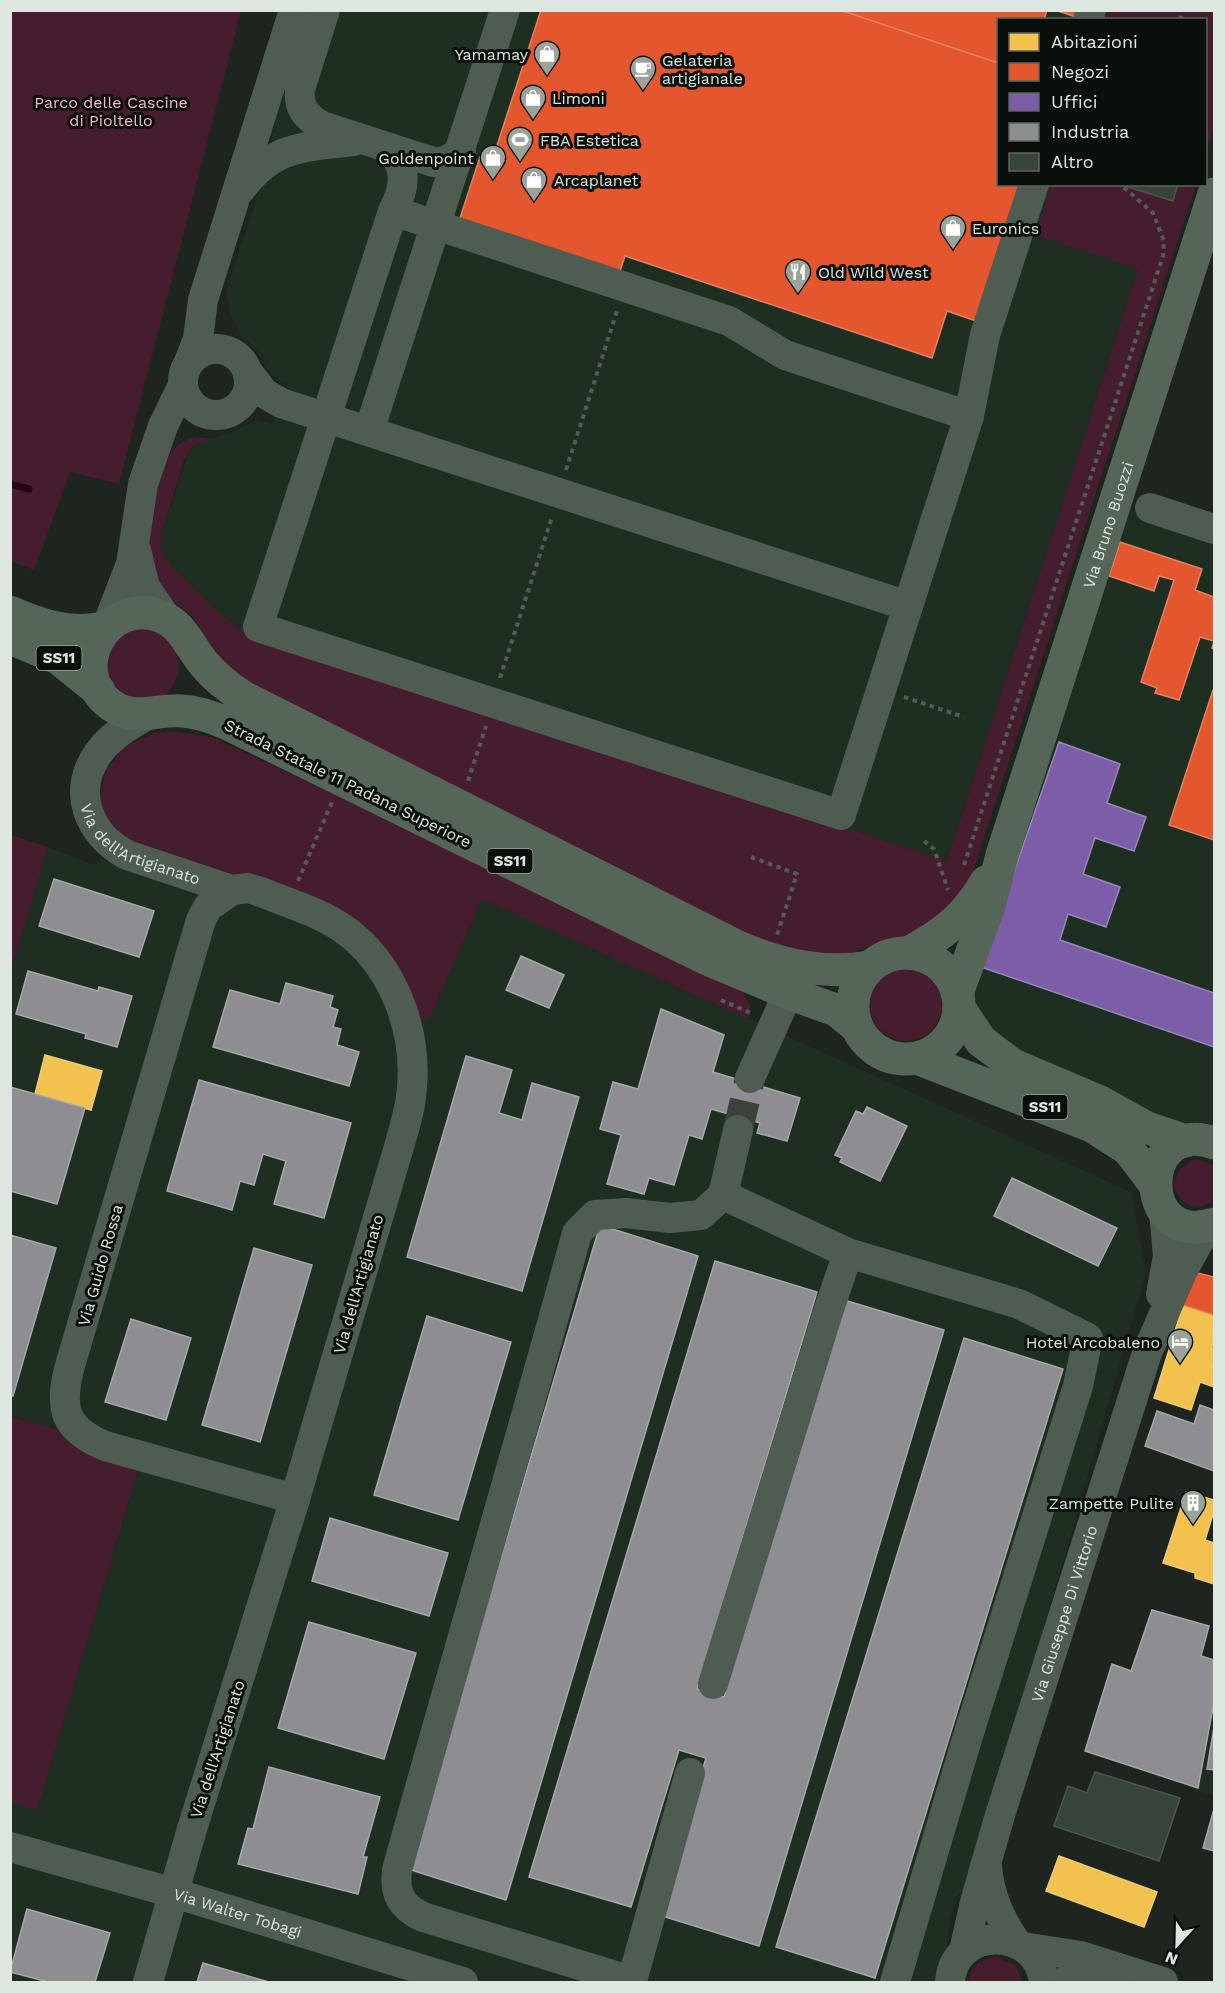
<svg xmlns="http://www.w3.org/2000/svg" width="1225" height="1993" font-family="'Work Sans',sans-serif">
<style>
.built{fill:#1e2f21}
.green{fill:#461d2e}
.homes{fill:#f2c14e;stroke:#eccc7a;stroke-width:1.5}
.shops{fill:#e4572e;stroke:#e28263;stroke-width:1.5}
.offices{fill:#7b5ea7;stroke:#9987b8;stroke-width:1.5}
.industry{fill:#8d8d92;stroke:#a5a8a9;stroke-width:1.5}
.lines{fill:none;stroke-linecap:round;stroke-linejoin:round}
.stream{stroke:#280314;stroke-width:7}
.building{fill:#374439;stroke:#4e544e;stroke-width:1.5}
.minor-tunnel{stroke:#3b413b;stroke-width:30;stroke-dasharray:30 15;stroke-linecap:butt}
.path{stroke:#535c54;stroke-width:4;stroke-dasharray:4.5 4.5;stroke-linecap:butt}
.minor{stroke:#4e5c51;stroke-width:30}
.major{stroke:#556558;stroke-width:33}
.labels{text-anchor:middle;stroke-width:6;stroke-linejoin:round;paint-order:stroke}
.shield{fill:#090f0a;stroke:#9ea69f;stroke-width:1.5}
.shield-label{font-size:15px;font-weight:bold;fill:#dee7df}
.poi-label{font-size:16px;fill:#dee7df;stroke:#090f0a;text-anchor:start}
.park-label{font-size:16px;fill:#f6b8ce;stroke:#090f0a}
.street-label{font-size:16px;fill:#dee7df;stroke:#090f0a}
</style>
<rect width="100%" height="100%" fill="#1e241e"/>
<path class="built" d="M307,11H1108L1105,19L998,20V184L1051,185L1035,235L1138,269L947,861L261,639L247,633L224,617L163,556L160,542L162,533L189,452L201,441L228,434L257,420L274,425L287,385L270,373L256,349L240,334L232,319L226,290L275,144L269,133Z
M1119,506L1214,537V1134L1179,1128L1019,1057L985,1028L968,988Z
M125,840L299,895L431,1015L482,898L1131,1192L1146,1273L980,1850L970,1884L956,1897L949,1922L945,1982H11L10,1802L37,1809L139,1468L61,1430L11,1416V972L48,847L94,865Z
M1214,1646V1795L1194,1790Z"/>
<path class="green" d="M10,11H241L119,484L70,472L34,570L10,561Z
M1108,11H1214V126L1206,154V20L1105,19Z
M1051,185H1196L971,878L957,901L912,936L879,942L844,956L785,954L241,683C230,671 215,659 208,645C203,636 201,627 195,620C188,611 178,607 171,599C138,563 149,513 163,472C171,446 181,436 209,438L194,446L184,460L162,532L161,549L170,564L224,617L247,633L947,861L1138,269L1035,235Z
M136,627C143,629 153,629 159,632C183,643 185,679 165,695C155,703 141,700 129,700L105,674L114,638Z
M172,731L212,737L740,987L750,1005L748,1019L482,899L431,1015L419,1024L299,895L125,840L103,812L99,798L106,771L124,747L154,733Z
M11,835L48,847L11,972L10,835Z
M870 1005a36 36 0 1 1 72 0a36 36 0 1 1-72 0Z
M1192,1160H1200L1214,1166V1200C1198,1214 1179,1205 1174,1185L1179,1170Z
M10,1416L61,1430L139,1467L37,1810L11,1802Z
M998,1957L1015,1965L1023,1982H968C971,1966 982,1958 998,1957Z"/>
<path class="homes" d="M45,1055L102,1071L91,1110L35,1094Z
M1183,1305L1214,1315L1212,1349L1214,1350V1359L1212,1367L1214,1368V1387L1200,1382L1191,1410L1154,1398Z
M1186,1492L1214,1500V1511L1205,1540L1214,1543V1584L1195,1578V1573L1163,1563Z
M1059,1856L1157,1892L1144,1927L1046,1891Z"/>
<path class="shops" d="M541,10H1047L1044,20H998V184H1024L979,322L947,311L932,358L625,256L619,274L459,221L480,157L492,161Z
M840,10H1047L1044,20H998V63Z
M1055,10H1082L1079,18Z
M1120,542L1202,569L1195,590L1214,597V649L1212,648L1214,641L1200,637L1179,700L1155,693L1157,688L1141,682L1174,580L1159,576L1154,591L1109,576Z
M1213,690H1214V840L1169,825Z
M1190,1271L1214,1277V1315L1183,1305Z"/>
<path class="offices" d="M1059,742L1120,764L1107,803L1146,817L1134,851L1095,838L1083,874L1120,887L1106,927L1068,914L1060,940L1214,993V1047L981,967Z"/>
<path class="industry" d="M54,879L154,911L139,957L39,926Z
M521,956L564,975L549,1008L506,990Z
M28,971L98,991L99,987L132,996L117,1047L85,1038L86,1034L16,1014Z
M286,983L333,996L330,1007L338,1010L333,1027L341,1029L337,1045L359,1052L349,1086L213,1047L230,990L280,1004Z
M661,1009L724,1035L713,1072L800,1098L787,1141L757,1133L760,1123L711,1109L702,1139L689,1135L674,1185L649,1178L644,1194L607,1184L621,1135L600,1129L613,1082L638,1089Z
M466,1056L512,1070L499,1113L522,1120L532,1083L579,1097L522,1291L407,1257Z
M199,1080L351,1123L324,1218L274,1204L286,1161L263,1154L254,1185L240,1181L232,1210L167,1191Z
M10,1087L85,1108L57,1204L10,1191Z
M867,1107L907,1126L880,1181L840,1162L842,1158L835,1155L856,1111L863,1114Z
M1012,1178L1117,1228L1098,1266L994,1216Z
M600,1225L698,1256L506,1900L408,1869Z
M10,1235L56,1248L13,1396L10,1395Z
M254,1248L312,1265L260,1442L202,1425Z
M715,1261L817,1292L697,1689L724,1697L844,1300L944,1330L759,1946L659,1915L706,1758L679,1750L631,1907L529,1877Z
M427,1316L511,1342L458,1520L374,1495Z
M131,1319L191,1338L166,1420L105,1402Z
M964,1338L1063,1369L875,1978L776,1947Z
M1200,1405L1214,1410V1471L1145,1446L1157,1411L1194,1424Z
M330,1518L448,1553L429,1616L312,1581Z
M1152,1610L1209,1626L1201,1656L1214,1660V1702L1198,1788L1085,1751L1112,1664L1131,1671Z
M309,1622L416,1653L384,1759L278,1728Z
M1214,1727V1770L1207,1769Z
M269,1767L380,1797L363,1857H367L358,1894L238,1864L248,1828L253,1829Z
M1214,1809V1851L1203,1848Z
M27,1909L110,1933L95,1982H48L10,1972Z
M203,1963L269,1982H197Z"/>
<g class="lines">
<path class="stream" d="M10,484L29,489"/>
</g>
<path class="building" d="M1129,184H1178L1173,201L1128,187Z
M1095,1772L1180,1798L1159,1861L1054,1826L1068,1786L1087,1793Z"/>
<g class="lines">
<path class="minor-tunnel" d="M738,1130L750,1078"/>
<path class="path" d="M1180,20L1182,10
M566,470L617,311
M500,678L552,517
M904,697L964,717
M468,781L486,726
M924,841L934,849L948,890
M751,857L797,874L777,935
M964,865L1163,256L1164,241L1153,213L1120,184
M298,881L332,802
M721,1000L753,1014"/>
<g class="minor">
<path d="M325,10L300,89C298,108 306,117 322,126L430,161L440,163L461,153"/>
<path d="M1088,20L1091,10"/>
<path d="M390,148C408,169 405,188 393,211L258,627L841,815L969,416L985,335L1034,184"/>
<path d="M241,189C273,145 305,147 354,141"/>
<path d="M393,211L729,321L785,355L969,416"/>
<circle cx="216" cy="382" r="33"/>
<path d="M189,362L198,339L203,300L294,10"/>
<path d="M248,372L264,393L281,403L908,606"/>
<path d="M369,431L505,10"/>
<path d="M1150,508L1214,529"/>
<path d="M136,550L145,587L167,619"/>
<path d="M107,626L131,564L143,484L163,426L182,387"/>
<path id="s1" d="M147,715C130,725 112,735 100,751C70,790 88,834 127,855L232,890L248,888L258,891C285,902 317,911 342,928C392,962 417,1028 412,1087C411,1108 404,1129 398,1150L295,1499L192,1829L148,1982"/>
<path d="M232,890L208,907L201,920L69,1369C59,1410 65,1429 105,1446L295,1499"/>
<path d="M750,1078L788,993"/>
<path d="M723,1195L848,1253"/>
<path d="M1161,1294L1168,1256L1164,1211"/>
<path d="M713,1684L828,1312L848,1253L1019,1304L1088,1338L1078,1386L967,1739L895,1982"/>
<path d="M690,1773L632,1981L423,1917C401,1907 394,1893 397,1870C456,1657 519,1446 577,1233L595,1215L626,1213L670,1218L701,1215L723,1195L738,1130"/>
<path id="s2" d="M10,1847L174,1893L463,1982"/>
<path d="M987,1867C990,1897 1000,1919 1017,1944"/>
<path d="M1023,1947L1081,1956L1163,1982"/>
<path id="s3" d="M964,1951L975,1902L1000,1815L1147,1353L1182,1272L1199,1241L1214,1224"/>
<path d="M950,1982C954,1925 1038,1926 1044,1982"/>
<path d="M1063,1982L1094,1972L1117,1973"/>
</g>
<g class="major">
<path d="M10,612C42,626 70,635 105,628"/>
<path d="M10,638L58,658L99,691"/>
<circle cx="906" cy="1006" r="53"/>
<path d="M908,953C944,934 966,917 986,882"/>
<path id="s4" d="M957,993L989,906L1002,855L1214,194"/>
<path d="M959,1008L981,1041L1013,1065L1100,1102L1145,1127L1186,1141"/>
<path d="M857,1027L836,1010L788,993L705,958L226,723C212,717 197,712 182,711C156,709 135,722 111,705C65,671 106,596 160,616C183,624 190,648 205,665C216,678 229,688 243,697L738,947C781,965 823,975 869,967"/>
<path d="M917,1058L1092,1126L1128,1149L1154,1183"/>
<path d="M1214,1143C1138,1116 1135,1249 1214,1224"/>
</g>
</g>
<defs>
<symbol id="shop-pin" viewBox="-11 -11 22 30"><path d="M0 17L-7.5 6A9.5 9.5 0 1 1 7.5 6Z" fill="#9ba39b" stroke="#090f0a"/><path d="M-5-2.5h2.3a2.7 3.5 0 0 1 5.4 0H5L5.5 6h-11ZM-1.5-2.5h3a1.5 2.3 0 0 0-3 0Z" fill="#fff"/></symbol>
<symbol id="cafe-pin" viewBox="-11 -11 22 30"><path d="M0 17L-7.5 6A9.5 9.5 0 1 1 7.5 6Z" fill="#9ba39b" stroke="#090f0a"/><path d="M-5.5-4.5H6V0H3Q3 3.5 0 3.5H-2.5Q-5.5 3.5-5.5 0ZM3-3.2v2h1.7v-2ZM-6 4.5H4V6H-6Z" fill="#fff"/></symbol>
<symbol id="stadium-pin" viewBox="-11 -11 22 30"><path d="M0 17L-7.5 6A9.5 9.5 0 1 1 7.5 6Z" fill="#9ba39b" stroke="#090f0a"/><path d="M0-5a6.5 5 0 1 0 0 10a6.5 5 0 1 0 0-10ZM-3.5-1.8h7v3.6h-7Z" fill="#fff"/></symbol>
<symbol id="restaurant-pin" viewBox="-11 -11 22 30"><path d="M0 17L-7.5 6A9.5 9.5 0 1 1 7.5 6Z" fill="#9ba39b" stroke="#090f0a"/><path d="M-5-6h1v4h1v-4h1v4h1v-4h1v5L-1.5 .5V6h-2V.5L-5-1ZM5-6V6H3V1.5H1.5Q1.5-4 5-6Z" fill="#fff"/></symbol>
<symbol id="hotel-pin" viewBox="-11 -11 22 30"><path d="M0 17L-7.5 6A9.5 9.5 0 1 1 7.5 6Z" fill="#9ba39b" stroke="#090f0a"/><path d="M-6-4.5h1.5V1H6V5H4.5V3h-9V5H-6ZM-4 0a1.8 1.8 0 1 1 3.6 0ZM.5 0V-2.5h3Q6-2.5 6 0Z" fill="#fff"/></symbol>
<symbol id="building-pin" viewBox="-11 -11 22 30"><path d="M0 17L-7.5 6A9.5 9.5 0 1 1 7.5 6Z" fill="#9ba39b" stroke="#090f0a"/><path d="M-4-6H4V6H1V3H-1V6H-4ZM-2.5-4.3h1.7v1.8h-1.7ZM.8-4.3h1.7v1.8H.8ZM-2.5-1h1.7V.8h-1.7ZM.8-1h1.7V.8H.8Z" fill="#fff"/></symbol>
</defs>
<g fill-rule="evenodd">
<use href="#shop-pin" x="532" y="39" width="30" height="40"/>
<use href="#cafe-pin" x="628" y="54" width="30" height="40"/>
<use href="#shop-pin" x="518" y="83" width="30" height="40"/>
<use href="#stadium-pin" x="505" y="125" width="30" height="40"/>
<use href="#shop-pin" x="478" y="143" width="30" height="40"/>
<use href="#shop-pin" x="519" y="165" width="30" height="40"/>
<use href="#shop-pin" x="938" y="213" width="30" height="40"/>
<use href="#restaurant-pin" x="783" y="257" width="30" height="40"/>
<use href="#hotel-pin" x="1165" y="1327" width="30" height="40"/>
<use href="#building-pin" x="1178" y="1488" width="30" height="40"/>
</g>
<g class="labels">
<g class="shield">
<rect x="36.5" y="646" width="45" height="24" rx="4.5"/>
<rect x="487.5" y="849" width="45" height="24" rx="4.5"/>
<rect x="1022.5" y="1095" width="45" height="24" rx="4.5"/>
</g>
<g class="shield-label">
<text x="59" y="663">SS11</text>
<text x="510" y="866">SS11</text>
<text x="1045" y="1112">SS11</text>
</g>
<g class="poi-label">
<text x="528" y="60" text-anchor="end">Yamamay</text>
<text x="662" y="66">Gelateria<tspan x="662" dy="18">artigianale</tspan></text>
<text x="552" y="104">Limoni</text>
<text x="540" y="146">FBA Estetica</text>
<text x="474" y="164" text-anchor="end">Goldenpoint</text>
<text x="554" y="186">Arcaplanet</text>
<text x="972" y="234">Euronics</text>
<text x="818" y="278">Old Wild West</text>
<text x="1160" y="1348" text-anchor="end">Hotel Arcobaleno</text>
<text x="1174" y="1509" text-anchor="end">Zampette Pulite</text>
</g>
<g class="park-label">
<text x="111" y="108">Parco delle Cascine<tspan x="111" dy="18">di Pioltello</tspan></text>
</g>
<g class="street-label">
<text dy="6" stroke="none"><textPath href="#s4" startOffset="492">Via Bruno Buozzi</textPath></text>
<text transform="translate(348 783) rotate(26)" y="6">Strada Statale 11 Padana Superiore</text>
<text dy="6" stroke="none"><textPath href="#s1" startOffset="188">Via dell'Artigianato</textPath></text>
<text transform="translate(100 1265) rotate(-74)" y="6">Via Guido Rossa</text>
<text transform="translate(358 1284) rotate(-74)" y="6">Via dell'Artigianato</text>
<text dy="6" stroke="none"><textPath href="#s3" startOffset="352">Via Giuseppe Di Vittorio</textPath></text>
<text transform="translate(217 1749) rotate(-72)" y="6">Via dell'Artigianato</text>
<text dy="6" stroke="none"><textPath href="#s2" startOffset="237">Via Walter Tobagi</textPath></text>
</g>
</g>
<rect width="1225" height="1993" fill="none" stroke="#dee7df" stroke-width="24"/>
<rect x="997" y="18" width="210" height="168" fill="#090f0a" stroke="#5e655f" stroke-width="1.5"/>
<rect x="1009" y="33" width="30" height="18" fill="#f2c14e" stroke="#5e655f" stroke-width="1.5"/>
<text x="1051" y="48" font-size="18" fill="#dee7df">Abitazioni</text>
<rect x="1009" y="63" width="30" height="18" fill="#e4572e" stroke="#5e655f" stroke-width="1.5"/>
<text x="1051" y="78" font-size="18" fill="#dee7df">Negozi</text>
<rect x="1009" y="93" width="30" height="18" fill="#7b5ea7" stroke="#5e655f" stroke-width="1.5"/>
<text x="1051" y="108" font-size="18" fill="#dee7df">Uffici</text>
<rect x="1009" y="123" width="30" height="18" fill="#8d8d92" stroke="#5e655f" stroke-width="1.5"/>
<text x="1051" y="138" font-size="18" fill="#dee7df">Industria</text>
<rect x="1009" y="153" width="30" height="18" fill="#374439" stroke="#5e655f" stroke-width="1.5"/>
<text x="1051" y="168" font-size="18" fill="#dee7df">Altro</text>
<g transform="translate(1177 1945) rotate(202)" stroke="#090f0a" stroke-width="4.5" paint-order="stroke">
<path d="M0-4.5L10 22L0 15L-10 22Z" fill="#dee7df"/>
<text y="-9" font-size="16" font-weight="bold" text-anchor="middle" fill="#dee7df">N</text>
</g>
</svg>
